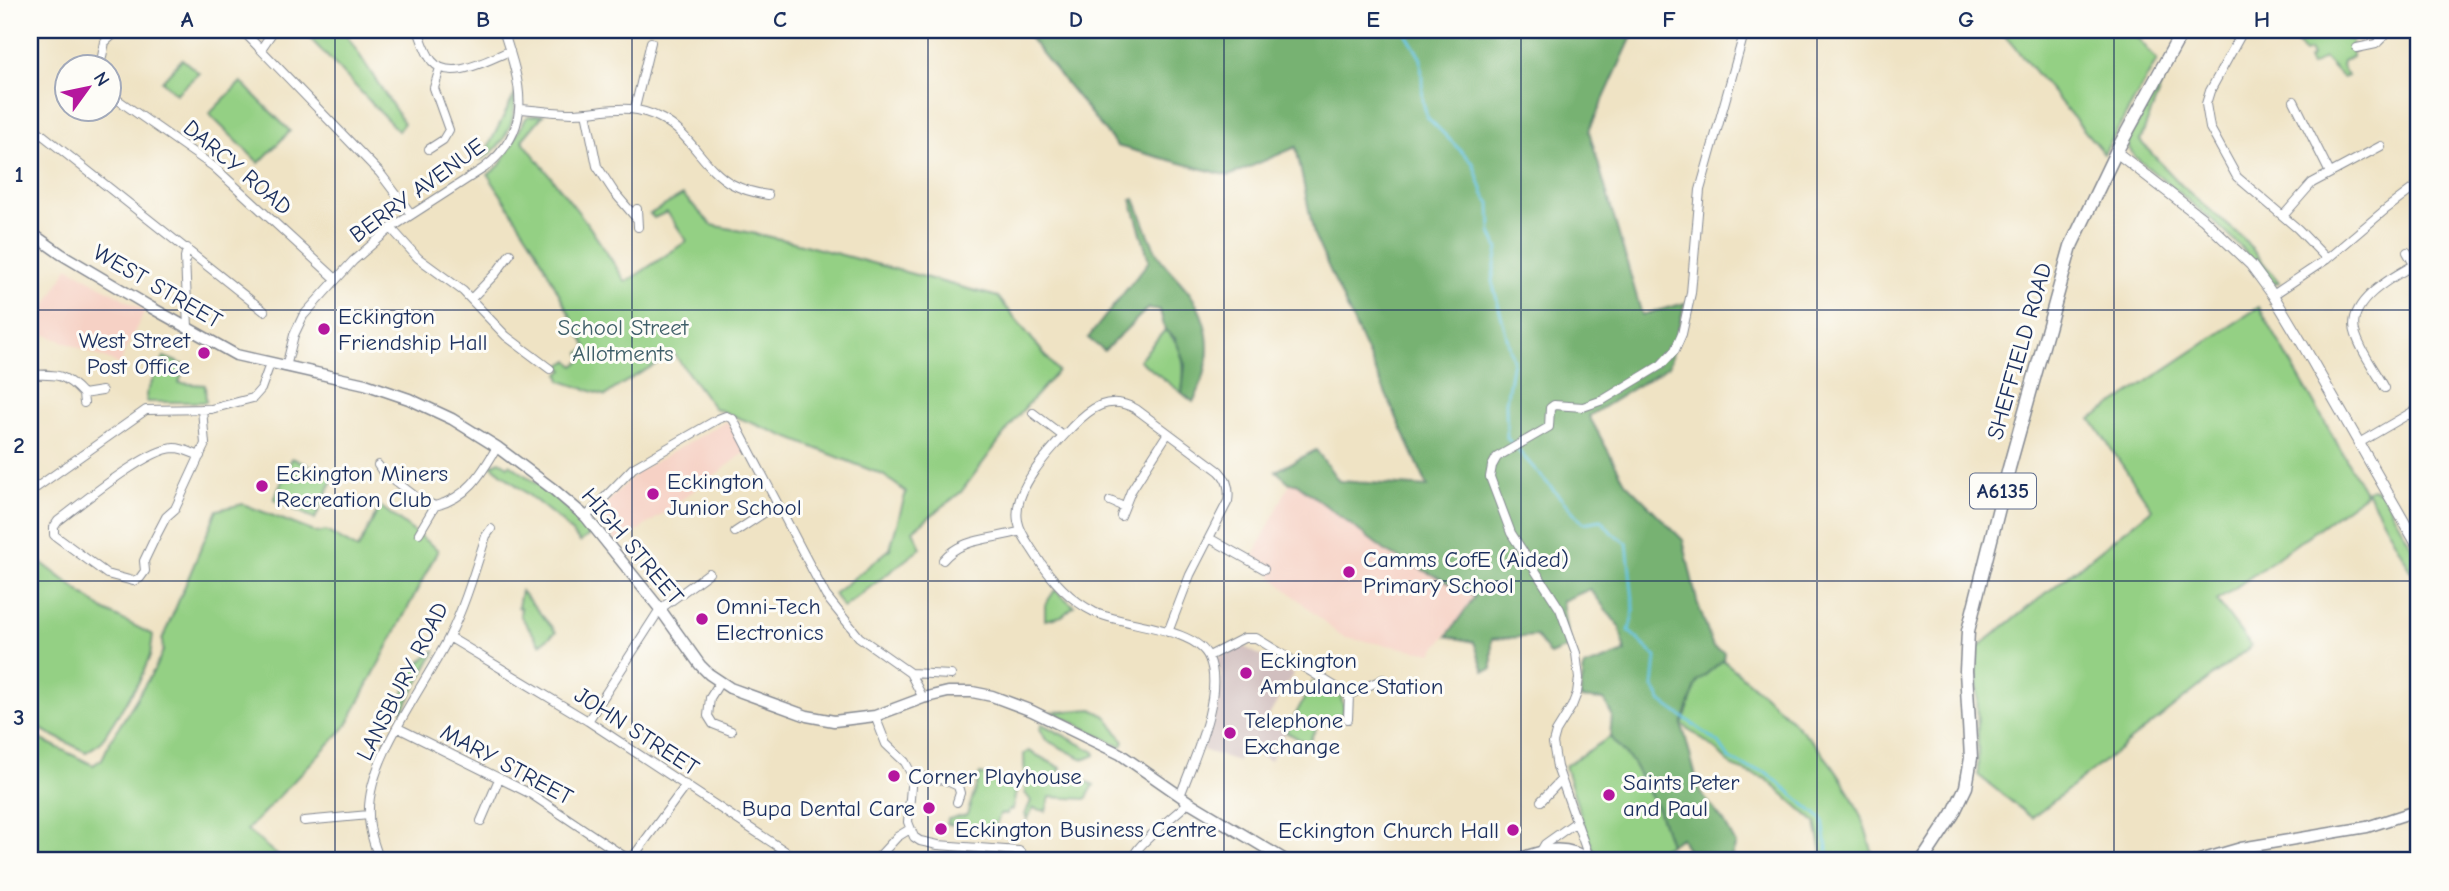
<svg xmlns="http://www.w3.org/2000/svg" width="2449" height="891" font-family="'Comic Neue',sans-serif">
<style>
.built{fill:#f6d1c5}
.industrial{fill:#d1bfbf}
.green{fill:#94d084;stroke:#588071;stroke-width:2}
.forest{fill:#77b272;stroke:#497068;stroke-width:2}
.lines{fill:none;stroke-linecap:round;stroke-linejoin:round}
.stream{stroke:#67c5e5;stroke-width:2.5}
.minor-casing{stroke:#858991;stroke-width:10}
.tertiary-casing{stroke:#858991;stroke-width:12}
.secondary-casing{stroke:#858991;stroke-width:13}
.primary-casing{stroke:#858991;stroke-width:15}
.minor{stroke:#fff;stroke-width:8}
.tertiary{stroke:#fff;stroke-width:10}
.secondary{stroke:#fff;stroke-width:10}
.primary{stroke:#fff;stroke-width:12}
.grid{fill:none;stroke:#1b2f5e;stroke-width:2;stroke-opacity:0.55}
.poi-dot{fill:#b5179e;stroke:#fdfcf7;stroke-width:2.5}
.labels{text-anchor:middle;stroke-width:6;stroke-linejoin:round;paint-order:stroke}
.shield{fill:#fdfcf7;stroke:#5f6c8c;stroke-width:2}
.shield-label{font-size:21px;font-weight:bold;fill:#1b2f5e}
.street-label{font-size:23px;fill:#1b2f5e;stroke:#fdfcf7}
.poi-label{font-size:23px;fill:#1b2f5e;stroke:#fdfcf7;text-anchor:start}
.park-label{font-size:23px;fill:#3f5f69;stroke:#fdfcf7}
.neatline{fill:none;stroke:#1b2f5e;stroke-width:2.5}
.grid-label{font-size:23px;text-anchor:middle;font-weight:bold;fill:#1b2f5e}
</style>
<rect width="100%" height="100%" fill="#fdfcf7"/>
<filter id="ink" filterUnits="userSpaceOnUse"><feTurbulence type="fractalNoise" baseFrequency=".0143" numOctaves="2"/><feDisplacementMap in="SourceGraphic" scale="14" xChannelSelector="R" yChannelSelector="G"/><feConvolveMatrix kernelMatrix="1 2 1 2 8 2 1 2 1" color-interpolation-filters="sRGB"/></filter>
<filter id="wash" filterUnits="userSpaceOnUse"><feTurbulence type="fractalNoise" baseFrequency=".00686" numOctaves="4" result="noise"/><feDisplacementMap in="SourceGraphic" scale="28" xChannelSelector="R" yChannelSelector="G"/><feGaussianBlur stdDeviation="1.57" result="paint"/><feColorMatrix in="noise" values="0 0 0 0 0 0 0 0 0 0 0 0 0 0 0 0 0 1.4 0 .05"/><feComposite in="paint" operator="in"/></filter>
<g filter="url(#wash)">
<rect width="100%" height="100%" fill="#efe3c4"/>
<path class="built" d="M68,267L145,311L124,352L121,365L47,335L30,334Z
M727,421L746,452L661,515L618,544L594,516L637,472Z
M1290,483H1296L1387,552L1476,596L1432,653L1346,638L1339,635L1271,576L1273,567L1253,557Z"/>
<path class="industrial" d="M1243,646L1293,674L1266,721L1286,732L1270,761L1243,750L1238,761L1202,750L1217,708L1221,677L1217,658Z"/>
<path class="green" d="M302,30H343L404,123L398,131Z
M2000,30H2131L2157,60L2104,154Z
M2289,30H2336L2352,41V57L2343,61L2342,66L2348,76L2343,78L2324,58L2311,66L2308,59L2312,56L2309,51L2304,53Z
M182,59L199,73L176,94L162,81Z
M2167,71L2140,141L2184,188L2243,238L2279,282L2274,284L2267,279L2240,246L2211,219L2135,157L2129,148L2128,141Z
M241,82L290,131L259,163L209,114Z
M515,94C516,121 505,146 482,159Z
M543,115L522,140L587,223L626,282L687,241L667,212L654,218L650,214L683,195L712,225L790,241L998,297L1058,371L1021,412L961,492L913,530L921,548L843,608L834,594L890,549L906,492L883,475L714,408L674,354C662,361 610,389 606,396L561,381L559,374L564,370L560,366L569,360L574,366L584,359L580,353L587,348L536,249L488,175L500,165L526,118L529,116Z
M2259,307L2366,494L2217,601L2251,646L2032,818L1978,775L1977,648L2152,509L2091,419Z
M1165,330C1186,348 1185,368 1182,393L1139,360Z
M164,357L185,365L179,383L205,385L206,402H147L146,394Z
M292,458L334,477L315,519L274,500Z
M500,461L508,466L510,464L556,498L591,534L580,542L561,521L491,465Z
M2372,489L2381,492L2419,559V585L2367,491Z
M243,504L317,533L326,531L358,549L380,506L438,550L347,725L247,830L284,861H30V734L93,765L102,759L111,740L154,670L163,651L162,640L217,510Z
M30,554L105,611L153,635L150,656L140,680L100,743L86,752L30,724Z
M1055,590L1074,606L1062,616L1045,620V605Z
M521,591L556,632L540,644L520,615L521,608L518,607Z
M436,650L402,712C404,678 408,669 436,650Z
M1723,660C1792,719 1856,767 1874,861H1824L1816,823L1766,779L1734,768L1715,749L1682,724L1698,681Z
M1313,682L1319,685L1317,690L1329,696L1332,690L1341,697L1344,709L1339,717L1335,715L1329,724L1320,720L1308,744L1286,732Z
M1092,709L1106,716L1124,742L1121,747L1053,712Z
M1042,724L1095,752V755L1086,759L1081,758L1046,740L1040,729Z
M1610,737L1633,763L1658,809L1670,844L1639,861H1598L1581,817L1565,766Z
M1029,751L1061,768L1058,773L1062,775L1061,778L1069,783L1073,775L1094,785L1086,799L1050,797L1046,811L1033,808L1027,820L1025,814L1031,801L1025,793L1024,754Z
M980,774L1018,783L1012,810H1008L1007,814H1000L995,828L947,824L948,819L967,815Z"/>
<path class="forest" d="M1023,30H1635L1589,131L1642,315L1685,303L1669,366L1589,416L1625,482L1683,540L1697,601L1713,647L1724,652L1723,660L1698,681L1682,724L1700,792L1724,822L1736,844L1730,861H1692L1681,838L1670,844L1658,809L1633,763L1610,737L1612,715L1604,700L1580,698L1584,667L1625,652L1620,628L1590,589L1562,601L1569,647L1550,655L1536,636L1492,639V669L1484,671L1474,642L1447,636L1475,596L1387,552L1296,483H1290L1276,471L1316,450L1339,481L1428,487L1314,235L1296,147L1229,176L1117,146Z
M1131,199H1135C1143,218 1149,241 1160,258C1169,271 1182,282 1191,295C1214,330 1212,367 1193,402L1182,393L1185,365L1175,338L1165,330L1160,310L1148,308L1104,351L1088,338L1149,261Z"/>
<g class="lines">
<path class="stream" d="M1404,30L1421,59L1423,102L1427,117L1473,163L1484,195L1490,203L1491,232L1498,249L1492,281L1513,360L1506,402L1507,438L1583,523L1601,520L1612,533L1627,543L1634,610L1629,631L1656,657L1653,687L1662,702L1719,743L1729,758L1748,768L1766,772L1823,820L1829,861"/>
</g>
</g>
<g filter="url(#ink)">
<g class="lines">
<defs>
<path id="minor" d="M242,30L380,173L411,214
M418,30C422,40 425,52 432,61C450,83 489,59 510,51
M599,30L600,32
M2243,31L2210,91L2206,104L2210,128L2237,177L2298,229L2327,259
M2357,48L2376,44L2390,30
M261,49L274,30
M100,66L105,42L118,30
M108,93L214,167L336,279
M2294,101L2330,173
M635,108L651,42
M520,109C538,110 556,113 573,113C607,112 629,101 662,119C691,134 704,169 732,184C743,190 756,193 768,195
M586,112L597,166L614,192L637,219
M30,125L264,311
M429,149L443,140L449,130L434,88L440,68
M637,209L638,227
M2283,216L2312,183L2381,146
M391,228L418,258L463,291L506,336L550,369
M187,248L185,257L188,328
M2407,252L2419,273
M2273,295L2327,259L2386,209L2419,184
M471,299L496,273L510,254
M286,367L294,335L303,316L353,261L391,228L484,168C536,128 520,82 503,30
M30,375C57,374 64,373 83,394L84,403
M2385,388C2376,371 2362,354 2356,335C2344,303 2392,277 2414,265
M83,394L102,391
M1033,413L1063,436
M2411,413L2419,426
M2359,443L2419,408
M200,456C192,453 183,448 174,448C147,449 82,503 58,521L54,527V535L107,574L133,581L140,578L145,571L144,561L154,540L166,517L175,509L205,444L202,409
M378,465L382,471L416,497L435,506C467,498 481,475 497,447
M30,492L146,410L211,409L253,398L261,389L270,364
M1110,501L1124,507
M1121,516L1131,491L1168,433
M586,517L633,468L718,419L726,416L733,419L826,596L859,637L910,673L923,698
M735,532L776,505
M419,533L435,506
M1209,538L1264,569
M943,560C962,537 994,540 1021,531
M1168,632L1190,575L1228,501C1230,489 1228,480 1219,471L1136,409C1109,394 1090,408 1072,427C1051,449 1012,489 1018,521C1020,533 1028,543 1035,554C1050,578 1068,599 1094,612C1124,626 1196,627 1209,658C1225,694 1193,761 1180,796
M449,637L588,721L800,861
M1209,656L1244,638H1256L1349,695
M910,673L951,675
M720,682L710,698L708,716L713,724L731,731
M875,716L886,744L905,762L912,775L908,822L914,837L920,841L938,845L1019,851L1029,861
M1348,719L1349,695L1383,679
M588,721L660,609L709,573
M398,728L531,794L631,861
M912,775L945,780L958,786L960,793L957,802
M1541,801L1561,780
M304,821L369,815
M481,821L499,779
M1541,851L1545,844L1576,822
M1590,860L1557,767L1553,743L1556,732L1572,706L1577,693L1579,678L1576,653L1560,609L1511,533L1490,477L1492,466L1497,457L1549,427L1550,408L1554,405L1583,407L1603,400L1661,365L1675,350L1682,334L1691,293L1700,190L1745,30
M380,861C375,847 369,831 369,815C366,760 425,686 449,637C465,605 475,570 486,536L491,529
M630,861L686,785
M875,861L897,837L910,829
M1136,861L1134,856C1136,845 1178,813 1189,802"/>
<path id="tertiary" d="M2116,152L2203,219L2251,265L2273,295L2303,345L2419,548"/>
<path id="secondary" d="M30,232L61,254L152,308L236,355L365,384L409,399L452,419L497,447L553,489L586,517L660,609L700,665L709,674L730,688L807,716L834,721L875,716L923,698L948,692H972L992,696L1032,711L1120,754L1189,802L1287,861
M1513,861C1541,850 1565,842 1591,861
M2196,861L2241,848L2367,827L2419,810"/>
<path id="primary" d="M1922,861L1953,814L1966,787L1971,758L1966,671L1968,631L2009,468L2071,246L2116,152L2183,30"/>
</defs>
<use href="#minor" class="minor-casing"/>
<use href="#tertiary" class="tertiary-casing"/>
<use href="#secondary" class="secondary-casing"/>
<use href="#primary" class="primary-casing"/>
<use href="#minor" class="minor"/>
<use href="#tertiary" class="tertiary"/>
<use href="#secondary" class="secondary"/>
<use href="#primary" class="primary"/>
</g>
</g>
<path class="grid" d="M335,30V861M632,30V861M928,30V861M1224,30V861M1521,30V861M1817,30V861M2114,30V861M30,310H2419M30,581H2419"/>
<g class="poi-dot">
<circle cx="324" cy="329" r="7"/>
<circle cx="204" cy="353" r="7"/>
<circle cx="262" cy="486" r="7"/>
<circle cx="653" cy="494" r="7"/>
<circle cx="1349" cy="572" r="7"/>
<circle cx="702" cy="619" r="7"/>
<circle cx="1246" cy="673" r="7"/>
<circle cx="1230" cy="733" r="7"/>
<circle cx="894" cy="776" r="7"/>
<circle cx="1609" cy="795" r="7"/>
<circle cx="929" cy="808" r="7"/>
<circle cx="941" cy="829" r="7"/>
<circle cx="1513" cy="830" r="7"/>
</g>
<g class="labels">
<rect class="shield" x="1970" y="473.5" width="66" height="35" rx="5"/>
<g class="shield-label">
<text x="2003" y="498">A6135</text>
</g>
<g class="street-label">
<text transform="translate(238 167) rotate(40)" y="8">DARCY ROAD</text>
<text transform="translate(417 190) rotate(-36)" y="8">BERRY AVENUE</text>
<text transform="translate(158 286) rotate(30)" y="8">WEST STREET</text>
<text transform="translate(2019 351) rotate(-74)" y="8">SHEFFIELD ROAD</text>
<text transform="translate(633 546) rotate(50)" y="8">HIGH STREET</text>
<text transform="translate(402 681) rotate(-63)" y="8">LANSBURY ROAD</text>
<text transform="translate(637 731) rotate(33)" y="8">JOHN STREET</text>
<text transform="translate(507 764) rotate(28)" y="8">MARY STREET</text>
</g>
<g class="poi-label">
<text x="338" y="324">Eckington<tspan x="338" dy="26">Friendship Hall</tspan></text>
<text x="190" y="348" text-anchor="end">West Street<tspan x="190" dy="26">Post Office</tspan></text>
<text x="276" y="481">Eckington Miners<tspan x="276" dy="26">Recreation Club</tspan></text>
<text x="667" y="489">Eckington<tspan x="667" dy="26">Junior School</tspan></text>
<text x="1363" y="567">Camms CofE (Aided)<tspan x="1363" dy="26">Primary School</tspan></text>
<text x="716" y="614">Omni-Tech<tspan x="716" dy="26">Electronics</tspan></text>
<text x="1260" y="668">Eckington<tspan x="1260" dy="26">Ambulance Station</tspan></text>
<text x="1244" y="728">Telephone<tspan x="1244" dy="26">Exchange</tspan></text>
<text x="908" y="784">Corner Playhouse</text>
<text x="1623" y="790">Saints Peter<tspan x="1623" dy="26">and Paul</tspan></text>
<text x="915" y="816" text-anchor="end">Bupa Dental Care</text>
<text x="955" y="837">Eckington Business Centre</text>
<text x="1499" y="838" text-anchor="end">Eckington Church Hall</text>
</g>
<g class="park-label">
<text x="623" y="335">School Street<tspan x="623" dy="26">Allotments</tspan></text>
</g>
</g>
<rect width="2449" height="891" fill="none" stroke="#fdfcf7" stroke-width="77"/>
<g transform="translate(88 88) rotate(57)"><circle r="33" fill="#fdfcf7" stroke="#a3aaba" stroke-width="2"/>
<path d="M0-5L12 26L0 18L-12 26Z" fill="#b5179e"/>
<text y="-10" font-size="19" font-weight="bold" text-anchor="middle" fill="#1b2f5e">N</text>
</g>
<rect x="38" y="38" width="2372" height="814" class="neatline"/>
<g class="grid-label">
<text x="187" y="27">A</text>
<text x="483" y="27">B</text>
<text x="780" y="27">C</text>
<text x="1076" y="27">D</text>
<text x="1373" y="27">E</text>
<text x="1669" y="27">F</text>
<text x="1966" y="27">G</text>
<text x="2262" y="27">H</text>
<text x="19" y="182">1</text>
<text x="19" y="453">2</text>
<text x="19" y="725">3</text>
</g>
</svg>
